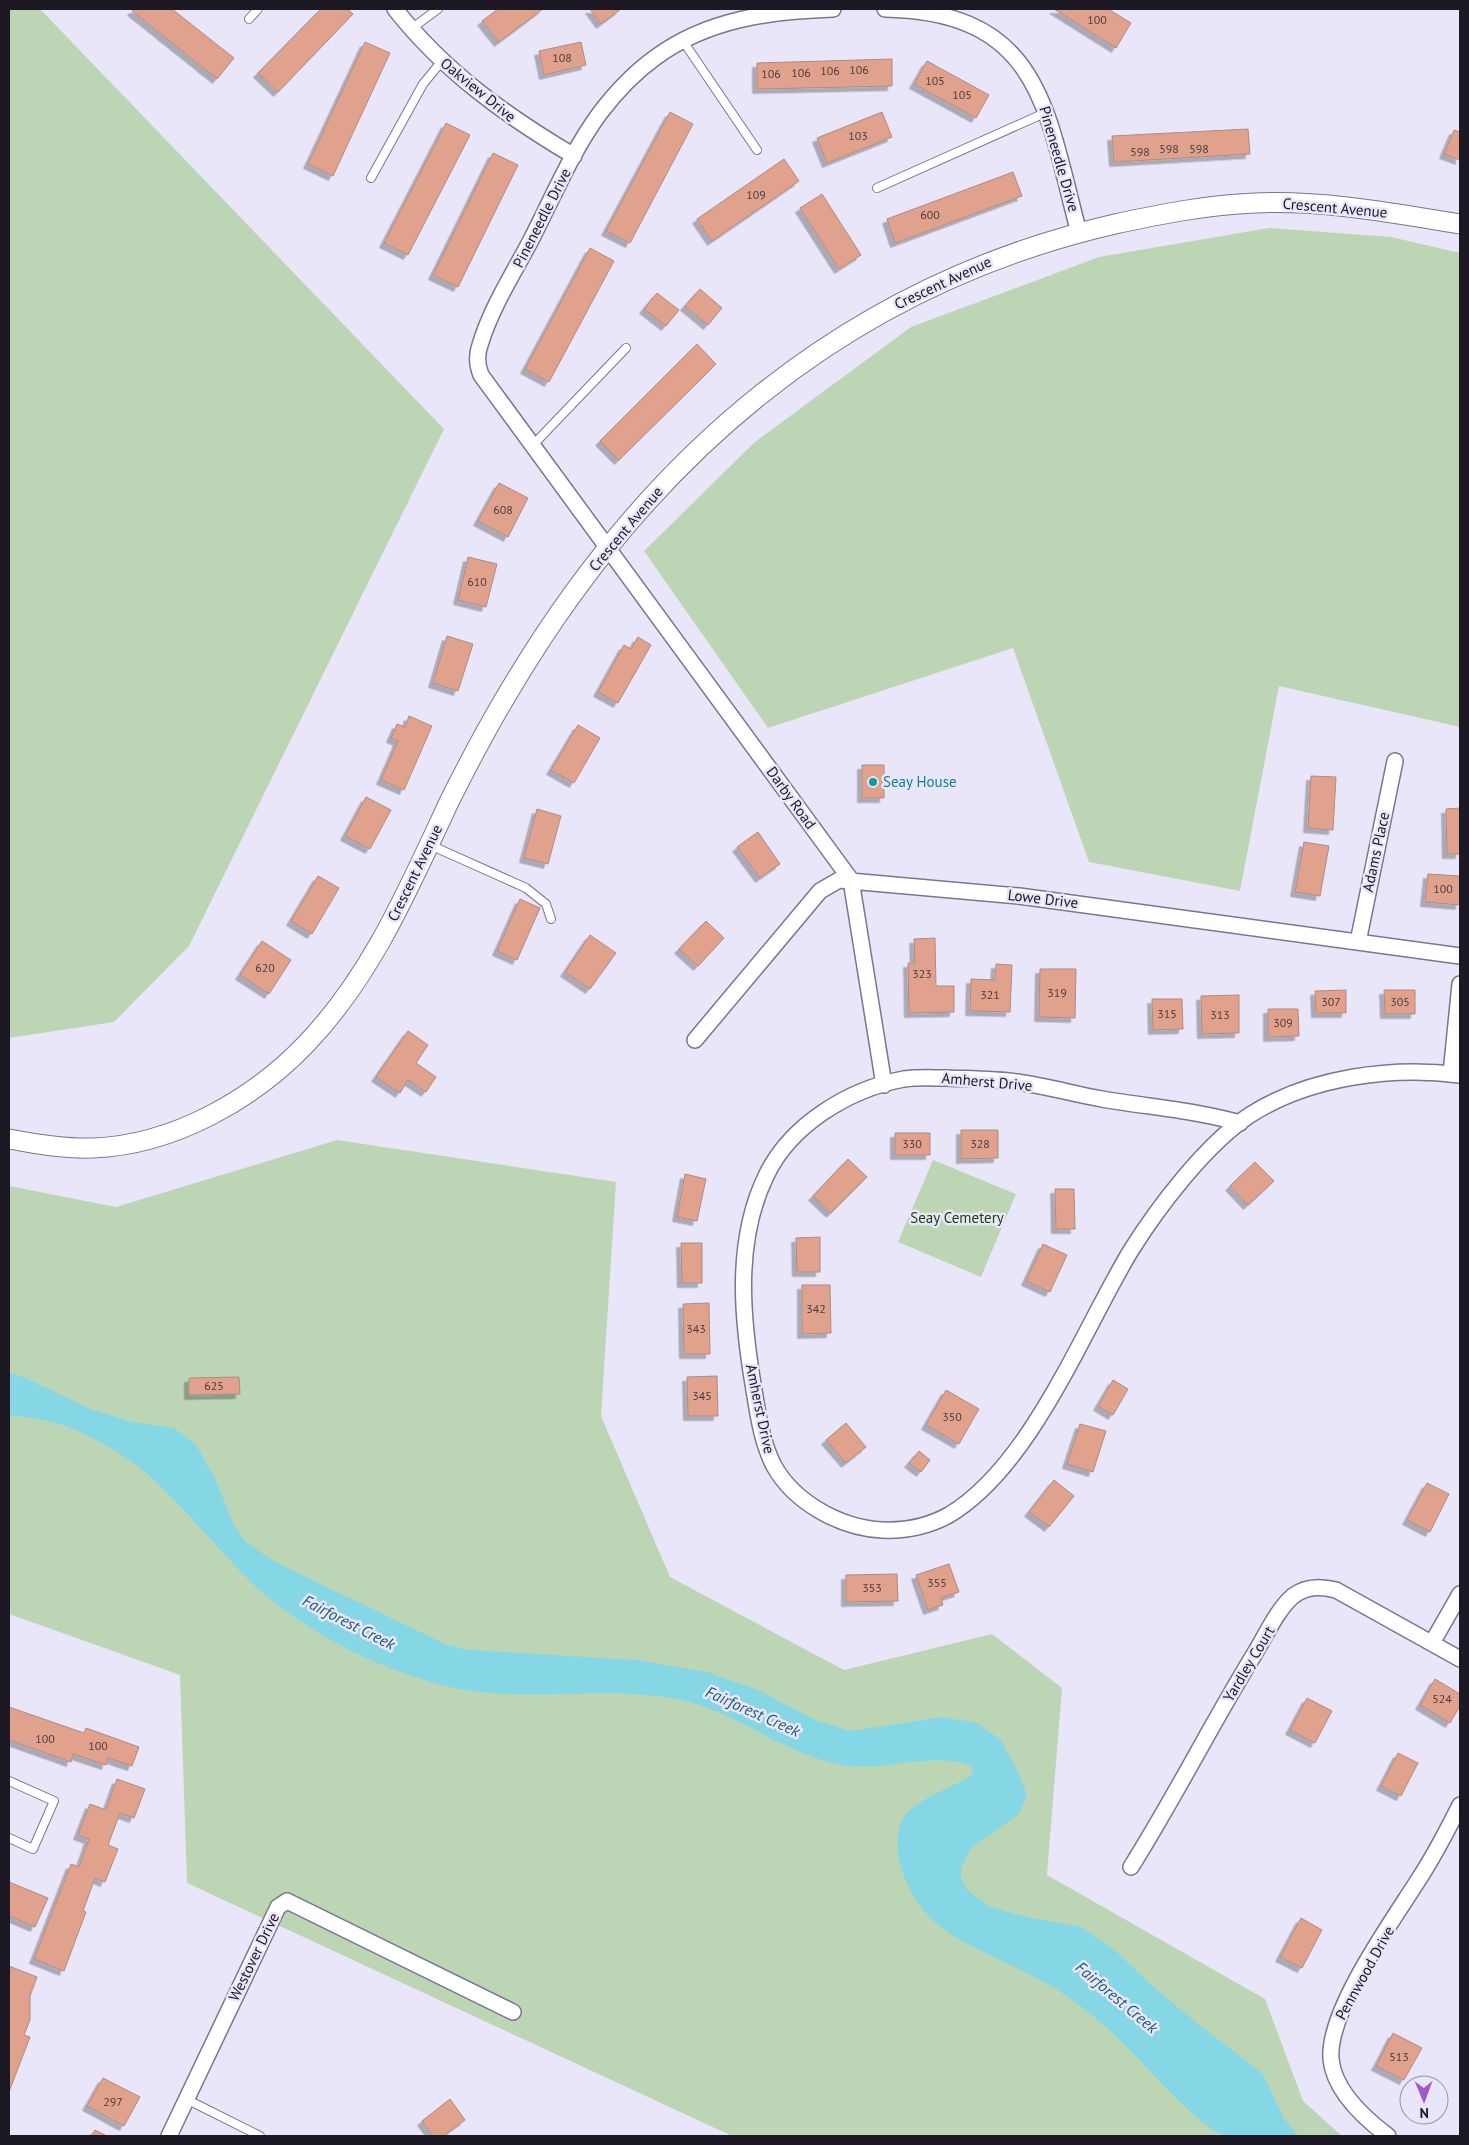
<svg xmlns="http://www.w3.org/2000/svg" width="1469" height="2145" font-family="'PT Sans',sans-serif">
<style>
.green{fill:#bcd6b5}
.water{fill:#86d7e5}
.building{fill:#e1a28d;stroke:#ae8b7f;filter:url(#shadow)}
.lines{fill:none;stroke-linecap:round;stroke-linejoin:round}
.service-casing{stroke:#7b7492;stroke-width:10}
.minor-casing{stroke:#7b7492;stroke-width:18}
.tertiary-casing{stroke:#7b7492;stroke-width:21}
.service{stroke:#fff;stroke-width:8}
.minor{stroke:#fff;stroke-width:15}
.tertiary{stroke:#fff;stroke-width:19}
.culture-dot{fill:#0f9aa8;stroke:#eae6fa;stroke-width:2}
.labels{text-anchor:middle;stroke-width:5;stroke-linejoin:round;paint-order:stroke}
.number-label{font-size:12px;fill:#4d3b3f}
.street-label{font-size:15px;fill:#1c1925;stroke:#eae6fa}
.culture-label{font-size:15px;fill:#0d838f;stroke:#eae6fa;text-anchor:start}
.park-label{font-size:15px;fill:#1d4310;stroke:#eae6fa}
.water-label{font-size:16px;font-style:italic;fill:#1a5d67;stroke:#eae6fa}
</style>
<defs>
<filter id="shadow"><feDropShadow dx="-4.5" dy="4.5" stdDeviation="0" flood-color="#0004"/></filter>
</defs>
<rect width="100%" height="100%" fill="#eae6fa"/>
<path class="green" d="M9,9H40L444,429L189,946L114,1022L9,1038Z
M1269,228L1391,237L1460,253V727L1279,686L1240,891L1089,862L1013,648L768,728L644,551L755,442L911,327L1099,257Z
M337,1140L616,1182L601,1416L670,1577L844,1670L992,1634L1062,1688L1047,1875L1265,1999L1303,2101L1342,2136H732L187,1883L180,1675L9,1614V1186L116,1207Z
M933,1160L1016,1194L981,1277L898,1242Z"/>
<path class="water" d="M9,1373L22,1376L90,1409L133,1422L174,1428L196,1445L214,1476L235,1527L246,1542L275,1562L445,1644L470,1650L637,1660L707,1672L758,1690L817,1721L851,1731L943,1717L977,1723L1001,1740L1018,1772L1027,1795L1019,1814L972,1847L961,1868V1880L970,1892L990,1907L1031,1918L1082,1927L1117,1952L1151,1985L1202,2027L1263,2074L1283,2117L1298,2136C1283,2136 1234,2140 1223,2135C1203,2126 1189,2110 1173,2095C1147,2069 1121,2039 1092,2015C1070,1997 1045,1981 1019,1969C991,1955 961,1944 936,1923C910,1900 891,1860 900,1825C906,1801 953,1789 973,1774L972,1766C933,1751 891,1770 850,1766C787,1759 735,1708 671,1698C605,1687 538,1700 472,1691C438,1687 387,1668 355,1653C325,1638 277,1608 253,1584C216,1548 184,1506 145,1472C127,1456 80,1429 56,1423C41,1419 24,1417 9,1415Z"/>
<path class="building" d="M134,9H172L234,58L217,79L132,11Z
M321,9H347L353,14L278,92L258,73Z
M498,9H543L499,42L482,21Z
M590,9H621L601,24Z
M1054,9H1108L1131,23L1116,48Z
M365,42L390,53L333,176L308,164Z
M581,42L586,65L544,75L539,51Z
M892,59V86L757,89V63Z
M927,61L989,95L976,118L914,84Z
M670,112L693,124L630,243L606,231Z
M882,112L892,137L827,163L817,138Z
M446,123L470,135L408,255L384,243Z
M1248,129L1250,154L1114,162L1112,136Z
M1454,130L1460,132V160L1444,154Z
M493,153L518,165L458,287L433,275Z
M784,159L799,181L712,241L697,219Z
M1013,172L1022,196L895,243L887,219Z
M822,194L861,255L839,269L800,208Z
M590,248L614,261L549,382L525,369Z
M700,289L722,308L708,325L685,306Z
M657,293L679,310L666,326L644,309Z
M697,344L716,364L619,460L600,441Z
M499,483L528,498L508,537L478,521Z
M468,557L497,564L486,607L458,600Z
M447,636L473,644L458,691L433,683Z
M638,637L651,645L618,703L598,692L624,645L631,649Z
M409,716L432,726L404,790L381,780L398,741L391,738L397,724L405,727Z
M578,725L600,738L574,783L551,770Z
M862,765H884V798H862Z
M1311,776L1336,777L1333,830L1308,828Z
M366,797L391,810L370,849L345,836Z
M1460,808V854H1447L1446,809Z
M537,809L561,816L548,864L524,858Z
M758,832L780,864L760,878L737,847Z
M1304,842L1329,846L1320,896L1295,892Z
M1428,874L1460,876V905L1425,902Z
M318,876L339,888L312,934L291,921Z
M520,899L540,908L517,960L497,951Z
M706,921L724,938L698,966L679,949Z
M590,935L616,953L590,989L565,972Z
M935,938L936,986H954V1012L909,1013L908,963H915L914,939Z
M262,941L291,960L269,994L240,975Z
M996,964L1012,965L1010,1012L970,1011L971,979L995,980Z
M1040,969H1076L1075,1018L1039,1017Z
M1346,990V1013H1316L1315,991Z
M1384,990H1415V1014H1385Z
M1239,995V1033L1202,1034L1201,996Z
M1152,999H1182L1183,1029L1153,1030Z
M1268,1009H1298L1299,1036L1268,1037Z
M408,1031L428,1045L416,1063L436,1077L426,1092L408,1080L400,1093L376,1077Z
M961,1130H998V1158L961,1159Z
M895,1133H930V1155H895Z
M848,1159L867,1177L831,1213L813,1196Z
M1255,1162L1274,1181L1248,1205L1230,1186Z
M685,1174L706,1179L697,1221L677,1217Z
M1055,1189H1074L1075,1229H1056Z
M820,1237V1272H797L796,1238Z
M681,1243H702V1283H682Z
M1043,1244L1067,1255L1050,1292L1026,1281Z
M802,1285H830L831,1333L802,1334Z
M709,1303L710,1354H684L683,1304Z
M717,1376L718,1416H688L687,1377Z
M239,1377L240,1394L189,1395V1378Z
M1113,1380L1128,1389L1113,1415L1098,1406Z
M946,1390L979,1409L959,1444L926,1425Z
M846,1423L866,1447L846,1463L826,1440Z
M1080,1424L1106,1431L1093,1472L1067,1464Z
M919,1451L930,1460L921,1472L909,1463Z
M1054,1480L1074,1496L1049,1527L1029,1512Z
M1427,1483L1449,1494L1430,1532L1407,1520Z
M949,1564L959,1592L941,1598L943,1605L928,1610L916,1575Z
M897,1574L898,1601L846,1602V1575Z
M1435,1679L1460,1694V1706L1450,1723L1420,1705Z
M1307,1698L1332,1711L1315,1743L1290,1730Z
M9,1707L84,1733L86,1728L139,1747L132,1766L108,1758L106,1765L73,1754L71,1762L9,1740Z
M1398,1753L1418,1763L1401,1796L1381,1786Z
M117,1779L145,1789L134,1818L120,1813L108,1845L118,1849L105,1882L95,1878L83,1911L86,1912L64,1971L34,1959L71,1864L79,1867L89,1839L78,1835L90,1804L106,1810Z
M9,1882L48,1898L35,1927L9,1916Z
M1301,1918L1322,1930L1302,1968L1280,1957Z
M9,1966L37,1977L30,1996V2020L24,2035L30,2037L9,2092Z
M1393,2033L1422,2048L1404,2080L1376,2066Z
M103,2078L140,2097L124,2126L87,2106Z
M450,2099L465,2120L443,2136H433L422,2121Z
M95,2130L107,2136H91Z"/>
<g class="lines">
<defs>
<path id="service" d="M249,19L258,9
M411,29L438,9
M683,41L757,150
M371,178L423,84L442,61
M877,188L1047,112
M533,445L626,348
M430,845L526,888L546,904L551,919
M9,1781L54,1801L33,1849L9,1838
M186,2099L260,2136"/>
<path id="minor" d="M395,9C444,71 506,116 574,156
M833,9C771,11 708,19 656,57C635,72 616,92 600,113C572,151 553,197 531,240C513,274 491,308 480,345C476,356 477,365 481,375L851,880L884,1085
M885,9C1041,12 1046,109 1079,233
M1358,942L1395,761
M695,1040L820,891L839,880L1019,896L1460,956
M1451,1074L1460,984
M1240,1123C1195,1110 1148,1107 1102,1099C1074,1094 1046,1086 1017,1082C994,1079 971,1079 947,1078C933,1078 918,1077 904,1079C849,1089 790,1125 766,1176C734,1242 742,1320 754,1390C758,1415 762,1443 774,1466C794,1502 840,1528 882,1530C905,1531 929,1526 949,1515C1031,1466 1082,1332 1130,1252C1158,1207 1206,1144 1250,1115C1309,1077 1392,1066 1460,1075
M1432,1643L1460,1594
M1131,1867C1175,1797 1212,1723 1255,1653C1266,1635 1277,1610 1293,1596C1306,1586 1320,1586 1336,1590L1460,1659
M169,2136L278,1907L287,1901L513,2012
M1388,2136C1364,2118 1334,2091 1331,2059C1327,2009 1397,1915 1424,1871C1437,1850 1449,1827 1460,1805"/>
<path id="tertiary" d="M9,1139C36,1144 65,1149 93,1148C173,1145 253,1100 307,1043C373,974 410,885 450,800C468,764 487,728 508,693C647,457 845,286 1115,224C1161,214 1207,205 1255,203C1324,200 1393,213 1460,224"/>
</defs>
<use href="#service" class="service-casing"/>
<use href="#minor" class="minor-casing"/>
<use href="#tertiary" class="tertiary-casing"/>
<use href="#service" class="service"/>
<use href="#minor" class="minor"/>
<use href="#tertiary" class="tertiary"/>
</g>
<circle class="culture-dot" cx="873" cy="782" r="5"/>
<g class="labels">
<g class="number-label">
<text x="1097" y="24">100</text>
<text x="562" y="62">108</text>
<text x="859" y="74">106</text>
<text x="830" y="75">106</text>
<text x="801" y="77">106</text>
<text x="771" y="78">106</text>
<text x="935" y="85">105</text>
<text x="962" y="99">105</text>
<text x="858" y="140">103</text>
<text x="1169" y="153">598</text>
<text x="1199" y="153">598</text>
<text x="1140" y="156">598</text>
<text x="756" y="199">109</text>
<text x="930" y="219">600</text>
<text x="503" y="514">608</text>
<text x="477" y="586">610</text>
<text x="1443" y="893">100</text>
<text x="265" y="972">620</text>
<text x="922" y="978">323</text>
<text x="1057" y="997">319</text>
<text x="990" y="999">321</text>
<text x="1331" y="1006">307</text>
<text x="1400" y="1006">305</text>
<text x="1167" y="1018">315</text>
<text x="1220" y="1019">313</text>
<text x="1283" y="1027">309</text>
<text x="912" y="1148">330</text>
<text x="980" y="1148">328</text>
<text x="816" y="1313">342</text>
<text x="696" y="1333">343</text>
<text x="214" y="1390">625</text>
<text x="702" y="1400">345</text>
<text x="952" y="1421">350</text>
<text x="937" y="1587">355</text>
<text x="872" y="1592">353</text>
<text x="1442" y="1703">524</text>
<text x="45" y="1743">100</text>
<text x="98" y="1750">100</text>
<text x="1399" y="2061">513</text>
<text x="113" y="2106">297</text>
</g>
<g class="street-label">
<text transform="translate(478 90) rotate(39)" y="5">Oakview Drive</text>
<text transform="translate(1059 159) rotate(74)" y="5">Pineneedle Drive</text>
<text transform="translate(1335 208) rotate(5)" y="5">Crescent Avenue</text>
<text transform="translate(542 218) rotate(-63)" y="5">Pineneedle Drive</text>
<text transform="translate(943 283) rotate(-25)" y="5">Crescent Avenue</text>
<text transform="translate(626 529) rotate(-50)" y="5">Crescent Avenue</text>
<text transform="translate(791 798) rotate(54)" y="5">Darby Road</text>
<text transform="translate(1376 852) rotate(-78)" y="5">Adams Place</text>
<text transform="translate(415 873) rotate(-64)" y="5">Crescent Avenue</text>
<text transform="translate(1043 899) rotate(7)" y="5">Lowe Drive</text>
<text transform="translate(987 1082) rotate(5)" y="5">Amherst Drive</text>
<text transform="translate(760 1409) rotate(78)" y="5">Amherst Drive</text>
<text transform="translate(1249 1664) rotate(-59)" y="5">Yardley Court</text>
<text transform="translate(254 1957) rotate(-64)" y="5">Westover Drive</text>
<text transform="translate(1365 1973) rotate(-61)" y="5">Pennwood Drive</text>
</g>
<g class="culture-label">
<text x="883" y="787">Seay House</text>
</g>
<g class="park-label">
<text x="957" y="1223">Seay Cemetery</text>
</g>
<g class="water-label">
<text transform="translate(349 1622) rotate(27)" y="6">Fairforest Creek</text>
<text transform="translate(753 1711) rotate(24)" y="6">Fairforest Creek</text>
<text transform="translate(1117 1997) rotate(40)" y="6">Fairforest Creek</text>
</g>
</g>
<rect width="1469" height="2145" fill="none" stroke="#1c1925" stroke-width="20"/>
<g transform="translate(1424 2100) rotate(179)"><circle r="24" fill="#eae6fa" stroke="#9894a5"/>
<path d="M0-4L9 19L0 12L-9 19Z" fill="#9e5acf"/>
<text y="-8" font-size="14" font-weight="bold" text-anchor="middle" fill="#1c1925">N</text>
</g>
</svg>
